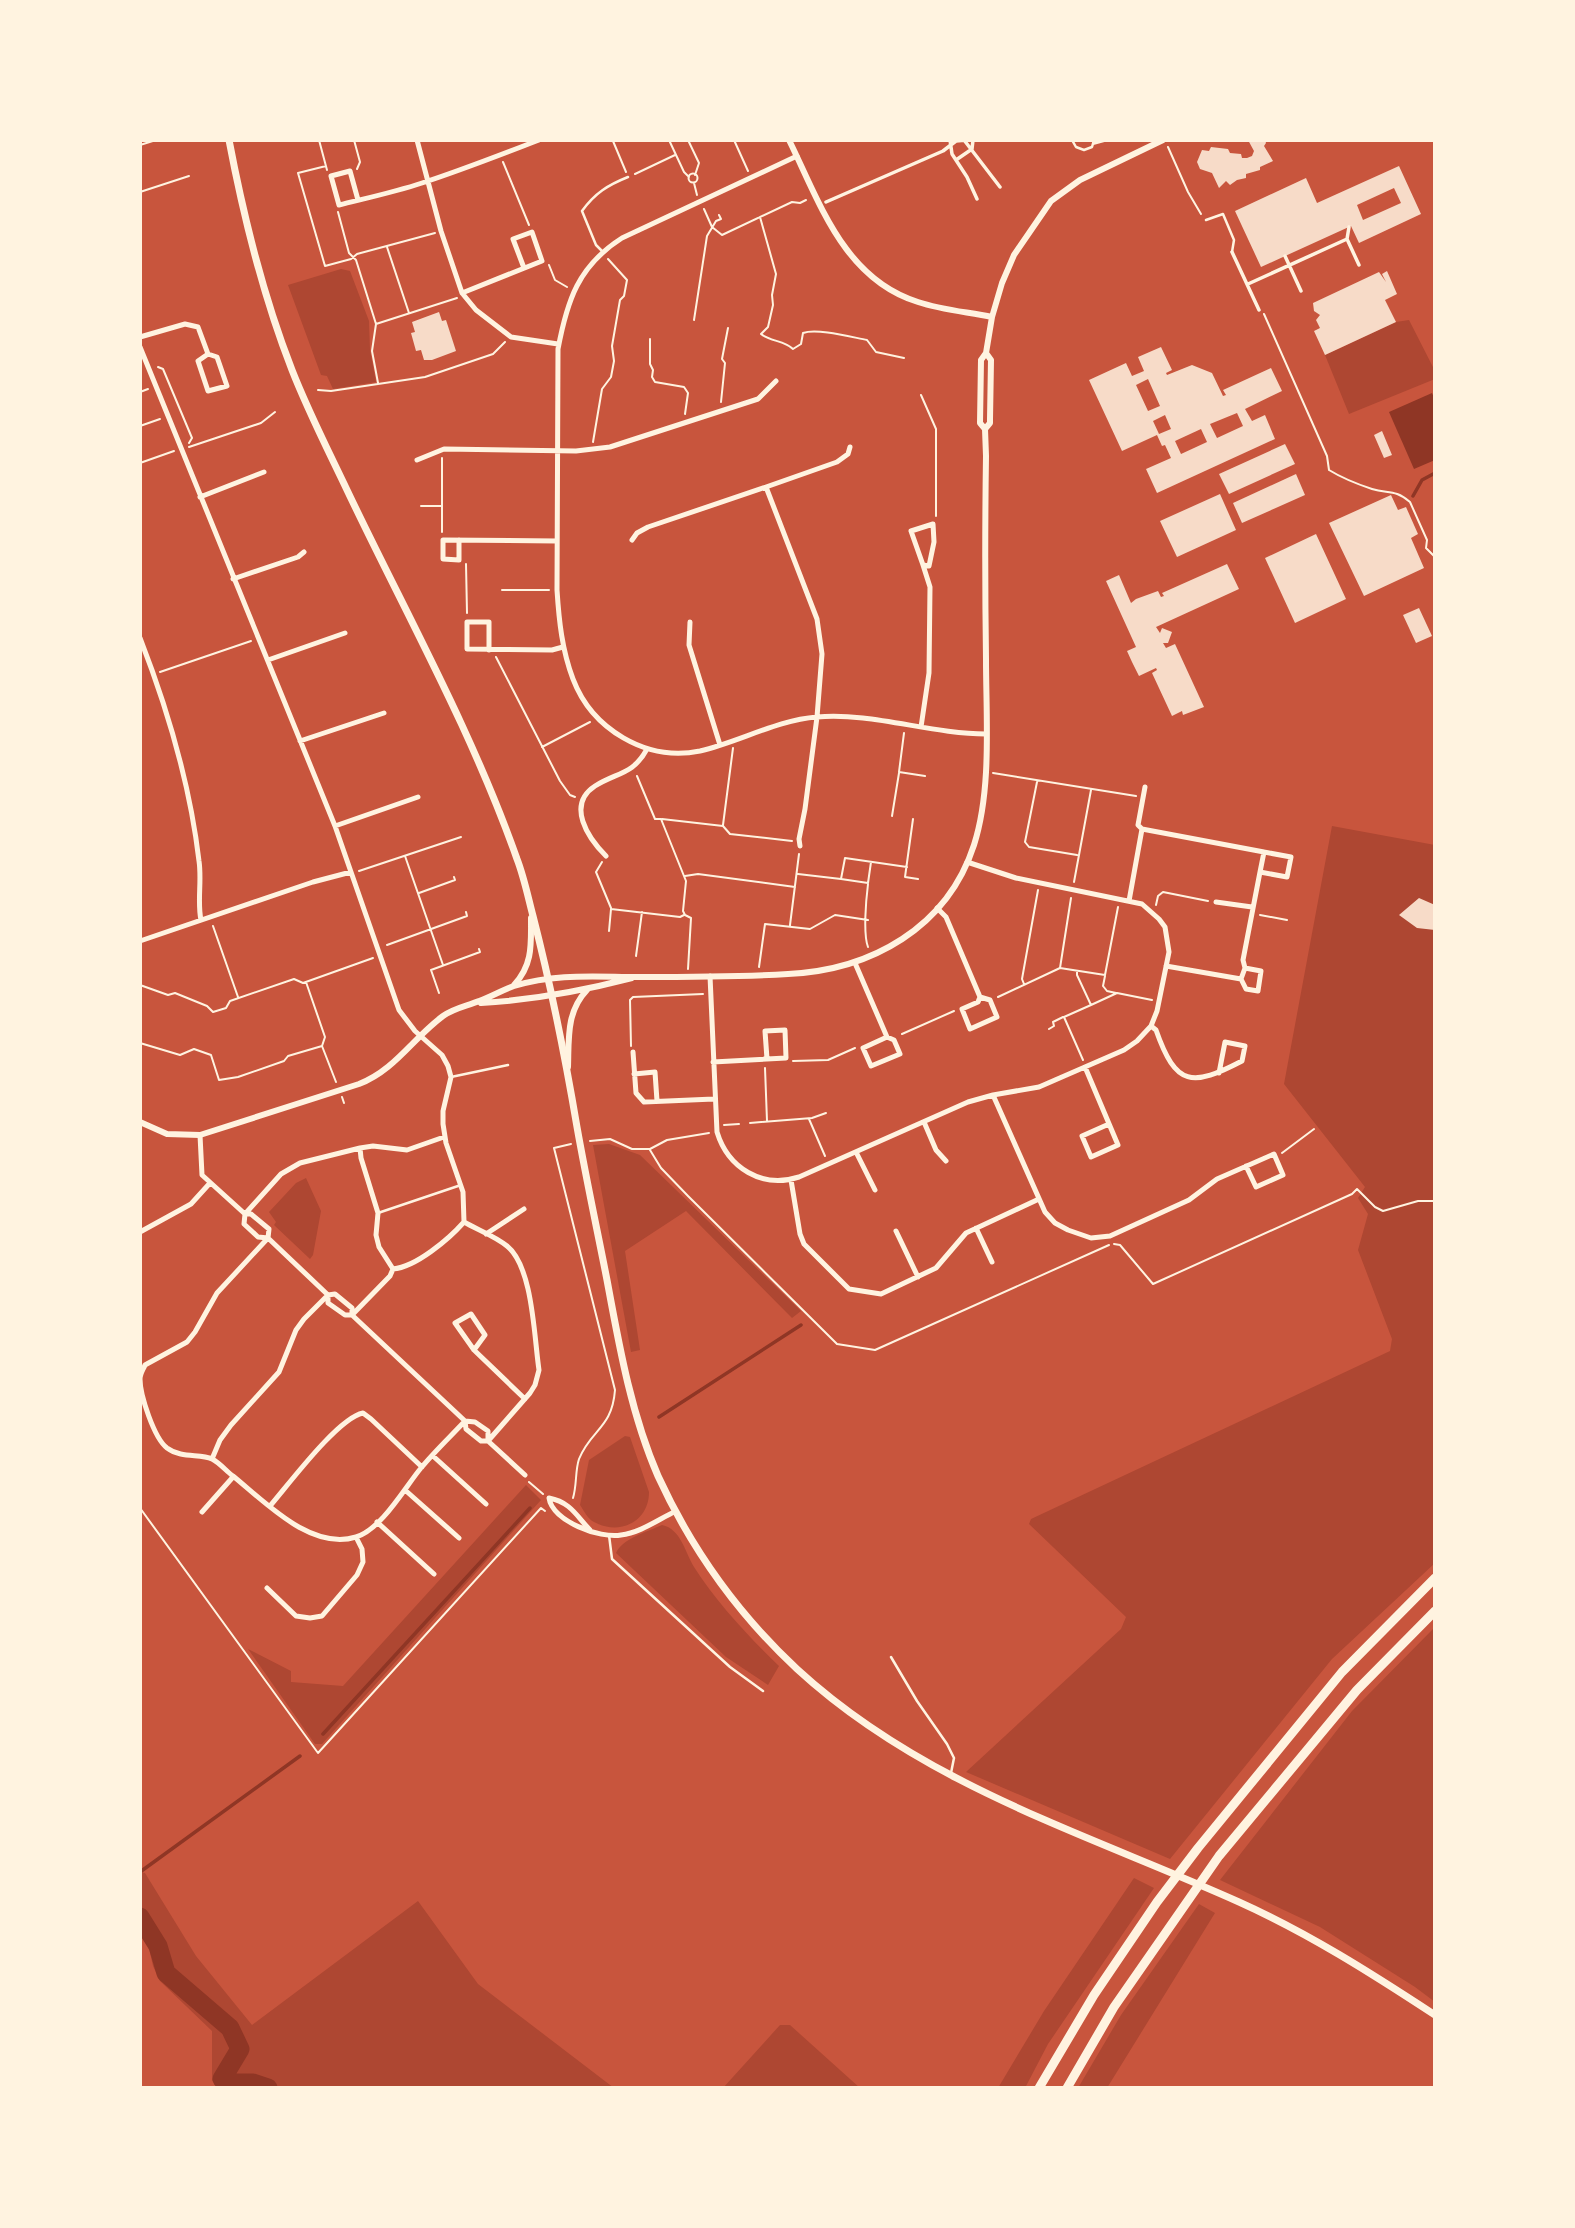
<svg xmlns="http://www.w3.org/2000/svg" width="1575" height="2228" font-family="'Fira Sans',sans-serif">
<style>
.green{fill:#ae4732}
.water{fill:#8f3625}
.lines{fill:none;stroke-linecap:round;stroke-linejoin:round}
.stream{stroke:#8f3625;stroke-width:3.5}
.river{stroke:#8f3625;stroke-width:19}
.building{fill:#f7dbc8;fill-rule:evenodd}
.path{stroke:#fff3e0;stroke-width:2}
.service{stroke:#fff3e0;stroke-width:2.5}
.pedestrian{stroke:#fff3e0;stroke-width:3.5}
.minor{stroke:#fff3e0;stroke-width:5}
.tertiary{stroke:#fff3e0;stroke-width:6}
.secondary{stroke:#fff3e0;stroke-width:7}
.motorway{stroke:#fff3e0;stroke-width:9}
</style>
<rect width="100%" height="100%" fill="#c8553d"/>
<path class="green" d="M341,269L350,271L369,321L370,350L376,382L333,389L327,376L321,375L288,285Z
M1409,320L1435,371V379L1349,414L1325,355L1396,322Z
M1332,826L1435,845V1563L1332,1659L1170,1859L966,1772L1121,1629L1126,1617L1029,1524L1031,1519L1390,1351L1392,1339L1358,1250L1368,1214L1358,1198L1365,1187L1284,1084Z
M609,1144L640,1155L801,1311L792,1318L686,1211L625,1251L640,1350L631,1352L593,1145Z
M306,1178L321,1211L313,1255L310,1259L274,1225L276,1222L269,1212L296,1183Z
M625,1436L630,1437L649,1492C649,1522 619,1536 594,1522C588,1519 584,1511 580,1505L589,1460Z
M526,1485L541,1500L322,1744H315L248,1649L291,1671V1682L343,1686Z
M662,1525C681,1529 685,1552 694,1567C717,1603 748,1636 779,1666L768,1685L726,1657L616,1553C623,1538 647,1532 662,1525Z
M1435,1627V2002L1415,1987L1320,1927L1220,1880L1352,1711Z
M140,1872L145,1873L196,1956L252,2025L418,1901L478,1984L614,2088H217L212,2080V2031L160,1981L153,1966L148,1944L140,1932Z
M1134,1878L1154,1888L1048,2044L1025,2088H998L1044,2011Z
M1199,1904L1215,1913L1107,2088H1078L1121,2015Z
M780,2025H790L860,2088H723Z"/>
<path class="water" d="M1432,393L1435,400V460L1414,469L1389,412Z"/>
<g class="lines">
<path class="stream" d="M1413,496L1422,480L1435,473
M659,1417L801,1325
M323,1734L530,1508
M140,1872L300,1756"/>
<path class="river" d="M140,1917L158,1946L166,1973L230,2028L240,2049L222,2079L229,2083H253L268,2088"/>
</g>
<path class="building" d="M1248,140H1265L1266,143L1264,146L1273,161L1260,167V170L1246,174V178L1237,180L1230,185L1226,181L1219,188L1212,173L1200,169L1197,162L1202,150L1209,151L1211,147L1228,149L1230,153L1241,154L1242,158H1247L1252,156L1254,151Z
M1399,166L1421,214L1359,243L1351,226L1261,267L1235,211L1306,178L1317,203ZM1394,188L1401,203L1363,220L1357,205Z
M1387,271L1397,294L1385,300L1396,322L1325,355L1314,331L1320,328L1316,320L1320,315L1314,311L1313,303L1379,272L1386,282L1382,274Z
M439,312L442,321L446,320L456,351L432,360H424L421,350L416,351L411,333L415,332L412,322Z
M1161,347L1172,370L1166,373L1167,375L1192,365L1212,373L1223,396L1226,395L1223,390L1271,368L1282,391L1245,409L1252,421L1265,415L1275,439L1157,493L1146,469L1171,458L1165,445L1162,446L1157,435L1122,451L1089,380L1126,363L1132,376L1144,371L1138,357ZM1148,379L1160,406L1148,411L1136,385ZM1237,413L1243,426L1217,438L1210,424ZM1165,415L1171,429L1159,434L1153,421ZM1201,429L1207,442L1181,454L1175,441Z
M1382,431L1392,455L1384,458L1374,435Z
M1285,444L1295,464L1229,494L1219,474Z
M1296,474L1305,495L1242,523L1233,503Z
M1220,494L1236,530L1177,557L1160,521Z
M1391,495L1398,510L1406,507L1418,534L1411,538L1424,568L1364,596L1329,523Z
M1316,534L1346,599L1295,623L1265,558Z
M1227,564L1239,589L1156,627L1160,633L1162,628L1172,632L1168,643H1163L1166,648L1175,644L1204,707L1183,715L1182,711L1172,716L1152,673L1157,670L1156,668L1139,676L1132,662L1127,651L1136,647L1106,581L1119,575L1131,603L1136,599L1158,591L1161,597L1164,596L1162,593Z
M1419,608L1432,636L1416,643L1403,615Z
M1419,898L1435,905V930L1417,928L1399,915Z"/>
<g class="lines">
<path class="path" d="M319,140L327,170
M354,140L360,162L357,169
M669,140L684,172L689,177
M688,140L699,163L695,175
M734,140L748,171
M613,141L626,172
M140,145L156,140
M1168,147L1188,192L1201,214
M503,162L529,225
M326,166L298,173L325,266L351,259L357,254L435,233
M688.5 178a4.5 4.5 0 1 1 9 0a4.5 4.5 0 1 1-9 0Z
M635,174L675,155
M694,183L697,195
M140,192L189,176
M704,209L712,227L722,235L792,202L800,203L806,200
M338,212L349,253L356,260L376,324L372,351L378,383
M760,217L776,274L772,295L773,305L768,327L761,334C771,342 784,340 793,349L801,344L803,333C817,328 851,337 867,340L876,352L904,358
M387,247L409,313
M549,265L555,280L567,287
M1264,314L1327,456L1329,470C1342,478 1357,484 1372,489C1388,494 1395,489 1410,502L1427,540L1426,548L1435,557
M694,320L707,236L716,221L721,219L719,215
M376,324L457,298
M650,339V364L653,370L652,377L655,382L684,387L688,393L685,414
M158,367L163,369L192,438L189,443
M318,390L331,391L425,377L493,354L505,342
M140,392L148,389
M921,395L936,429V516
M721,402L725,363L722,359L728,328
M140,426L160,419
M593,442L602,389L611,377L614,361L612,346L620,300L624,296L627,280L608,259
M189,447L261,423L275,412
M442,458V506
M140,463L174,451
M421,506H442V532
M466,564L467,613
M502,590H549
M496,657L560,781L570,795L575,797
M160,672L251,641
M904,733L899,772L925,776
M542,747L590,722
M993,773L1136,796
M637,776L655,819H661L686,881L683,911L685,915L691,918L688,969
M1037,782L1025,842L1029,847L1077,855
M892,816L899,773
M662,819L723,826L730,834L792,841
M913,819L905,877L918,879
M723,825L733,748
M405,856L443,965
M602,862L596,872L611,908
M871,862L868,883L841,879L845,858L907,867
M359,871L461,837
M798,874L841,879
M685,876L698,874L795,887
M1074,882L1091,790
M868,884C866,900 863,934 868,947
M419,893L455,880L454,877
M1156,905L1158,896L1163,892L1208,901
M1260,915L1287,920
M790,925L799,854
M213,926L238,997
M609,931L611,909L680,917L684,915
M387,945L467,916L466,912
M636,956L642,912
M759,967L765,924L810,929L835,915L868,920
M1060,968L1071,898
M1077,971V975L1091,1005L1064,1017L1083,1060
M1105,976L1103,986L1107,991L1116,993
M306,982L325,1037L322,1046L336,1082
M1024,984L1022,979L1038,890
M140,985L168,995L175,993L207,1006L213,1012L226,1008L230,1001L294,979L303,983L373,958
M439,993L431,970L480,952L479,949
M998,997L1060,968L1105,975L1118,907
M1091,1005L1117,993L1152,1000
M1049,1029L1054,1026L1053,1022L1063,1017
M902,1034L954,1011
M140,1043L180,1055L194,1049L211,1055L219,1080L238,1077L284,1061L288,1056L322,1046
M631,1046L630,1000L633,997L703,994
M793,1061L828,1060L855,1048
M765,1068L767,1121
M342,1097L344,1103
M809,1119L825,1156
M750,1123L812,1118L826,1113
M724,1125L739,1124
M590,1141L610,1139L632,1149H650L667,1140L709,1133
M571,1144L554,1148L615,1390C612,1429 591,1429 579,1459C575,1471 577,1485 573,1498
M650,1150L661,1168L688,1196L837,1344L875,1350L1109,1245
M1282,1153L1314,1129
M1114,1244L1120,1245L1153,1284L1352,1194L1357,1189L1375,1207L1383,1211L1418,1201H1435
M529,1482L543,1494
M140,1508L318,1753L541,1508L545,1511"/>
<path class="service" d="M1072,140L1076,147L1084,150L1092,147L1094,140
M1206,220L1223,214L1234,240L1232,252
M603,252L596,245L582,211C595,193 608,185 628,177
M451,1077L508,1065
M378,1213L461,1185
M609,1535L612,1559L730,1667L763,1691
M891,1657L917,1701L947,1744L954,1758L951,1773"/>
<path class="pedestrian" d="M950,140L952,154L967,177L977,199
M964,140L1000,187
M1094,143L1105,140
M956,160L972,149L973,140
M826,202L943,151L956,141L967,140
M1347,239L1349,227
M1232,252L1259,310
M1285,256L1301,291
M1248,284L1347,239L1359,265"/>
<path class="minor" d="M417,140L441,231L462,293L476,310L511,337L558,344
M797,156L622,238C578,266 567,301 558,349L557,590C559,621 562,650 573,679C592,729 646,762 700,751C739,742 777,720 817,717C871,712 931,734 986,734
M358,200L350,171L331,176L339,205C367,198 395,192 422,183C462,170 500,155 539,140
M462,293L542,261L532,232L513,239L524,268
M140,337L185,324L198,327L208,354L217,357L227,386L208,391L198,361L208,354
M140,347L335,826L399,1010L415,1031L442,1055L448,1066L451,1077L443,1111V1124L446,1143L463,1192L464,1222
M417,460L444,449L576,451L610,447L758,399L776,381
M200,497L264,472
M459,540V560L443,559V540L557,541
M632,540L637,533L648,527L766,487
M233,579L298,557L304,552
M690,622L689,645L720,745
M140,638C168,710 190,784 199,861C202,881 197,902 201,920
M489,650V622H467V649L552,650L563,647
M268,660L345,633
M921,727L929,673L930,587L923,565L929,566L934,542L933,524L911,531L923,565
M300,741L384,713
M335,826L418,797
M1142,829L1264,852
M800,846L799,839L805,809L817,717L822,654L817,619L766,487L837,462L848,454L850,447
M606,856C588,838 566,805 595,786C617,772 633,775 647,749
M1129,901L1142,829L1138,825L1145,787
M1216,902L1252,907
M937,908L946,917L980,997L990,1000L997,1017L970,1029L962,1009L978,1002L980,997
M140,941L313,882L351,872
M855,963L887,1037L894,1040L900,1054L871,1066L863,1048L887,1037
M1166,966L1241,979L1246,989L1258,991L1261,971L1245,968L1241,979
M1245,968L1243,960L1260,872L1287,877L1291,857L1264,852L1260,872
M710,976L717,1132C728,1168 762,1189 799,1177L968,1102L993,1095L1039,1087L1124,1050L1137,1041L1151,1026L1157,1011L1169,952L1165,927L1159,919L1142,904L1016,878L967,862
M1151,1026L1156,1030C1176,1087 1192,1087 1242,1061L1245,1046L1225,1042L1219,1073
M633,1052L636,1093L644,1102L714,1099
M713,1062L786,1058L785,1030L765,1031L767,1059
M1085,1067L1118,1145L1091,1157L1082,1136L1109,1124
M634,1074L655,1072L657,1101
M993,1095L1045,1212L1055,1223L1068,1230L1091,1238L1110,1236L1189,1200L1217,1179L1274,1154L1283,1175L1256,1187L1246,1166
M924,1122L936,1150L946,1161
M200,1135L202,1175L245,1214H251L269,1229L268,1238
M360,1148L361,1158L378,1213L376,1235L379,1247L393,1269
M856,1152L875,1190
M791,1180L800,1234L804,1244L849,1289L881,1294L936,1268L966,1233L1039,1199
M245,1214L244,1224L258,1237L268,1238L328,1295V1303L345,1315H352L465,1421L466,1429L481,1441H488L525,1475
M245,1214L281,1174L300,1163L360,1148L373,1146L407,1150L444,1137
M464,1222C478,1230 495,1236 507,1246C533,1267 534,1337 539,1370L535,1385L530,1393L488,1441
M976,1228L992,1262
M896,1231L918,1277
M140,1232L191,1204L210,1183
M486,1234L524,1209
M328,1295L335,1294L352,1308V1315
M352,1315L390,1276L393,1269C416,1267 449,1239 464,1222
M474,1350L485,1335L471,1314L455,1323L474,1350L525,1399
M145,1365C143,1370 140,1374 140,1379C140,1395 154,1438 167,1448C182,1459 200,1453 212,1459C220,1463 226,1471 233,1476C265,1502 311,1551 356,1537C382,1529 405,1487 421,1468C434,1452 450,1437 465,1421
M145,1365L187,1342L195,1332L217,1293L268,1238
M465,1421L475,1422L488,1431V1440
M433,1456L486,1504
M212,1459L220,1440L231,1425L279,1372L296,1330L304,1319L328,1295
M405,1490L459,1538
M270,1506C289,1484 338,1418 363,1413L371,1419L422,1467
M202,1512L233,1477
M377,1522L434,1574
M590,1530C576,1515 570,1502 549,1498C552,1521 600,1539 621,1535C640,1533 659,1519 676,1511
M267,1588L296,1616L310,1618L322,1616L357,1575L363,1562L362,1549L356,1537"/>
<path class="tertiary" d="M789,140C820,203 844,279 918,302C942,310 968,312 992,317
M985,429L990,423V419L991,360L986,353
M514,985C533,965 531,944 531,918
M481,1003C533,1000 582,991 632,978
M568,1067C569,1039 566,1012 587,990
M140,1122L167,1134L200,1135L359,1084C395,1070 413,1038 443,1016C454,1008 467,1006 479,1001C491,997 502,990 514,986C556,973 596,977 639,977C689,977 739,977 788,974C871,970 947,928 974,845C992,789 986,718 986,659C985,591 985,523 986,456L985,429L980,423L981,360L986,353L992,317L1002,283L1014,255L1051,201L1080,180L1163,140"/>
<path class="secondary" d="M229,140C244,219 263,296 292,370C308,411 328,450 347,490C405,612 472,731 517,859C524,877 528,897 533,916C551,986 565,1056 577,1127C586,1178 597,1229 607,1280C619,1345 631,1414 658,1476C691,1548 739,1615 797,1669C923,1785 1085,1833 1239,1902C1308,1933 1371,1973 1435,2015"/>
<path class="motorway" d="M1039,2088L1094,1995L1157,1902L1198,1848L1342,1672L1435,1578
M1067,2088L1114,2007L1219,1856L1357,1690L1435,1611"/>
</g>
<rect width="1575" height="2228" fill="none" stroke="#fff3e0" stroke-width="284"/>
</svg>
